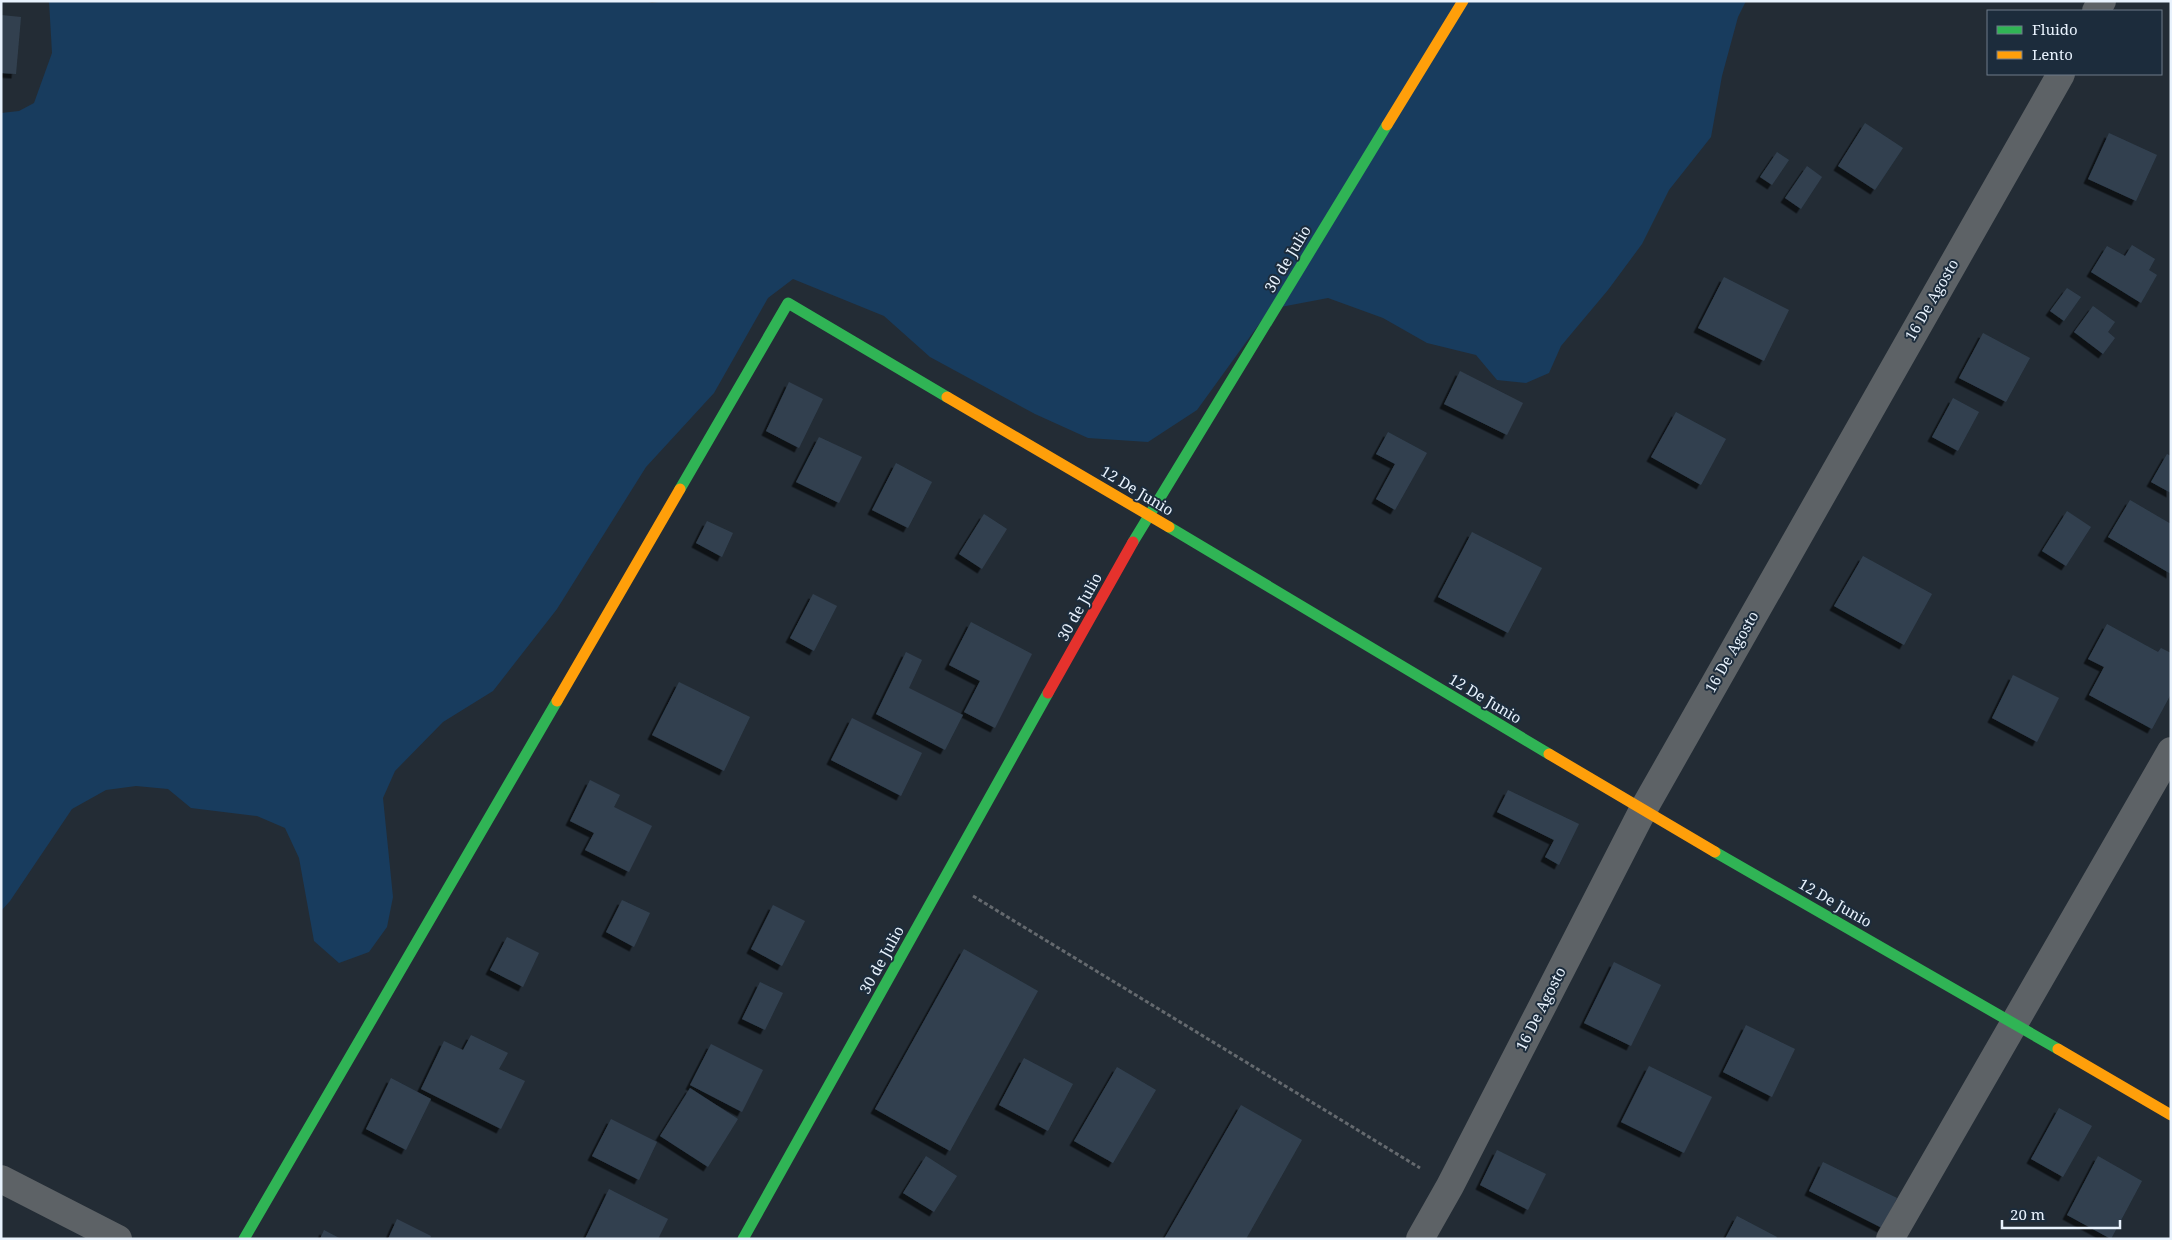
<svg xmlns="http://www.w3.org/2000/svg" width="2172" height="1240" font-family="'Noto Serif',serif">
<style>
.green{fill:#183c5e}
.building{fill:#324150;filter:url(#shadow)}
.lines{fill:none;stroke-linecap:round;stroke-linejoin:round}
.path{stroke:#64696e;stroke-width:3;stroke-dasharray:4 2.5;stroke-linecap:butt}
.street{stroke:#5d6266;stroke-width:28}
.fast{stroke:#30b455;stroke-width:11}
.slow{stroke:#ff9f0a;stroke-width:11}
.jam{stroke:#e5322d;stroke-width:11}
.labels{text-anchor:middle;stroke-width:4;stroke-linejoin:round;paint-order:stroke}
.street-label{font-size:15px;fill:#e8f2fd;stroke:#1c2c3c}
</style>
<defs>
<filter id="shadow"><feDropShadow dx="-4.5" dy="4.5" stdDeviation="0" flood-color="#0009"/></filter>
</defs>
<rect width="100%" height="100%" fill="#232c35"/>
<path class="green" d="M49,1H645L652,3L664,1H1746L1738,17L1722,76L1711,137L1669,190L1642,244L1608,290L1561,346L1549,373L1526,383L1497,380L1476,355L1427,343L1383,318L1328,298L1270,309L1197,410L1148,442L1088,438L1035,414L930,357L884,316L793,279L768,298L714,393L646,467L557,609L493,691L443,722L395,771L383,798L393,897L387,927L369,952L339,963L314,941L299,858L285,828L257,816L191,808L168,789L136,786L106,790L72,809L10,901L1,911V113L19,111L34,103L52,53Z"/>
<path class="building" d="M1,15L21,17L16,74L1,73Z
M1865,123L1903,148L1875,190L1838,166Z
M2109,133L2157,155L2136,201L2088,179Z
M1777,152L1789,160L1772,185L1760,177Z
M1807,166L1822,177L1801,209L1785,198Z
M2132,245L2155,259L2149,270L2157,275L2141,303L2091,272L2107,246L2125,256Z
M1724,277L1789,310L1764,361L1698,328Z
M2067,288L2081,297L2064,321L2050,311Z
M2093,306L2115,322L2108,332L2115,338L2103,354L2074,332Z
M1983,333L2030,358L2006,402L1959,378Z
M1460,371L1523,403L1507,435L1444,404Z
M789,382L823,399L799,448L766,431Z
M1953,398L1979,412L1958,451L1932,437Z
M1676,412L1726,439L1701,485L1651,457Z
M1388,432L1427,453L1395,510L1376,499L1395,464L1376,454Z
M819,437L862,457L839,503L796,482Z
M2167,454L2171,456V493L2151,482Z
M896,463L932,482L908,528L872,510Z
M2130,500L2171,524V574L2108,537Z
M2067,511L2091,527L2066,566L2042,551Z
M984,514L1007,529L982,569L959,554Z
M707,521L733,533L722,557L696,543Z
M1472,532L1542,568L1508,633L1438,597Z
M1863,556L1932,594L1904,645L1834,606Z
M813,594L837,606L814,651L790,638Z
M971,622L1032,654L995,728L964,712L980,681L949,665Z
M2107,624L2158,652L2161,648L2171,653V694L2152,729L2089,695L2104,667L2088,659Z
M906,652L922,660L909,688L963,715L945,750L876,714Z
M2013,675L2059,698L2037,742L1992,718Z
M679,682L750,717L724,771L652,735Z
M852,718L922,753L901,796L831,760Z
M590,780L620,795L614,807L652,826L629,872L585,850L594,833L570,821Z
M1508,790L1579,824L1559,865L1545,857L1554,840L1497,812Z
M622,900L650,913L634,947L606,932Z
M773,905L805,921L782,966L751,949Z
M507,937L539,953L523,987L490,970Z
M964,949L1038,991L950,1151L875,1109Z
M1614,962L1661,985L1631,1046L1584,1023Z
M760,982L783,993L765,1030L742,1019Z
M1746,1025L1795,1049L1772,1097L1723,1072Z
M471,1035L508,1053L499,1069L525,1081L501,1129L421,1089L444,1041L463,1050Z
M711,1044L763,1070L742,1112L690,1085Z
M1024,1058L1073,1084L1048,1131L999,1105Z
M1649,1066L1712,1097L1684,1153L1621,1122Z
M1117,1067L1156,1090L1113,1163L1074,1141Z
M391,1078L431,1099L406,1150L366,1129Z
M690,1088L738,1119L708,1167L660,1136Z
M1241,1105L1302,1140L1246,1239H1164Z
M2059,1108L2092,1126L2063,1177L2031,1159Z
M611,1119L657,1142L639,1180L592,1156Z
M1497,1150L1546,1174L1528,1210L1480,1185Z
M926,1156L957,1176L934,1212L903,1193Z
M2098,1156L2142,1181L2111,1239L2067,1215Z
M1823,1162L1897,1198L1882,1228L1809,1191Z
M609,1189L668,1219L658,1239H585Z
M1737,1216L1777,1237L1776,1239H1725Z
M397,1219L431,1236L430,1239H388Z
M324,1230L341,1239H320Z"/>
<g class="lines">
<path class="path" d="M973,896L1420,1168"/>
<path class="street" d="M2096,11L2102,1
M1,1179L118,1239
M1420,1239L1450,1186L1643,810L2061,74
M1890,1239L2171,751"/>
<path class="fast" d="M680,489L788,303L947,397
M1169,527L1549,754
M1133,542L1387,125
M1715,852L2058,1049
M244,1239L557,701
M743,1239L1048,693"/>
<path class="slow" d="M1387,125L1463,1
M947,397L1169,527
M557,701L680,489
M1549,754L1715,852
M2058,1049L2171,1115"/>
<path class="jam" d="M1048,693L1133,542"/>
</g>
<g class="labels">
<g class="street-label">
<text transform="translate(1288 259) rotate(-59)" y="5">30 de Julio</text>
<text transform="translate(1932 300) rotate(-60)" y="5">16 De Agosto</text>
<text transform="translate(1137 491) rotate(31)" y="5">12 De Junio</text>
<text transform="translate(1080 607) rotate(-61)" y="5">30 de Julio</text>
<text transform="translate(1732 652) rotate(-60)" y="5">16 De Agosto</text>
<text transform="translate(1485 699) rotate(31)" y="5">12 De Junio</text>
<text transform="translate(1835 903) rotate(30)" y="5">12 De Junio</text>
<text transform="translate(882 960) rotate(-61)" y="5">30 de Julio</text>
<text transform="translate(1541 1009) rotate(-63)" y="5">16 De Agosto</text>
</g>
</g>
<rect width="2172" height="1240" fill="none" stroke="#e8f2fd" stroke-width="5"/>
<rect x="1987" y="10" width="175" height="65" fill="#1c2c3c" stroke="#6e7b89"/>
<rect x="1997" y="26" width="25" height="8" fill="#30b455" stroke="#6e7b89"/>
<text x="2032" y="35" font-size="15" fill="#e8f2fd">Fluido</text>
<rect x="1997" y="51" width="25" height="8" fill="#ff9f0a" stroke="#6e7b89"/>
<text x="2032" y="60" font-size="15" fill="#e8f2fd">Lento</text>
<path d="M2002 1220v8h118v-8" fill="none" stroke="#e8f2fd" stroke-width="2.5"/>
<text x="2010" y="1220" font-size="15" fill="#e8f2fd" stroke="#1c2c3c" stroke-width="4" paint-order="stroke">20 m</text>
</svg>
